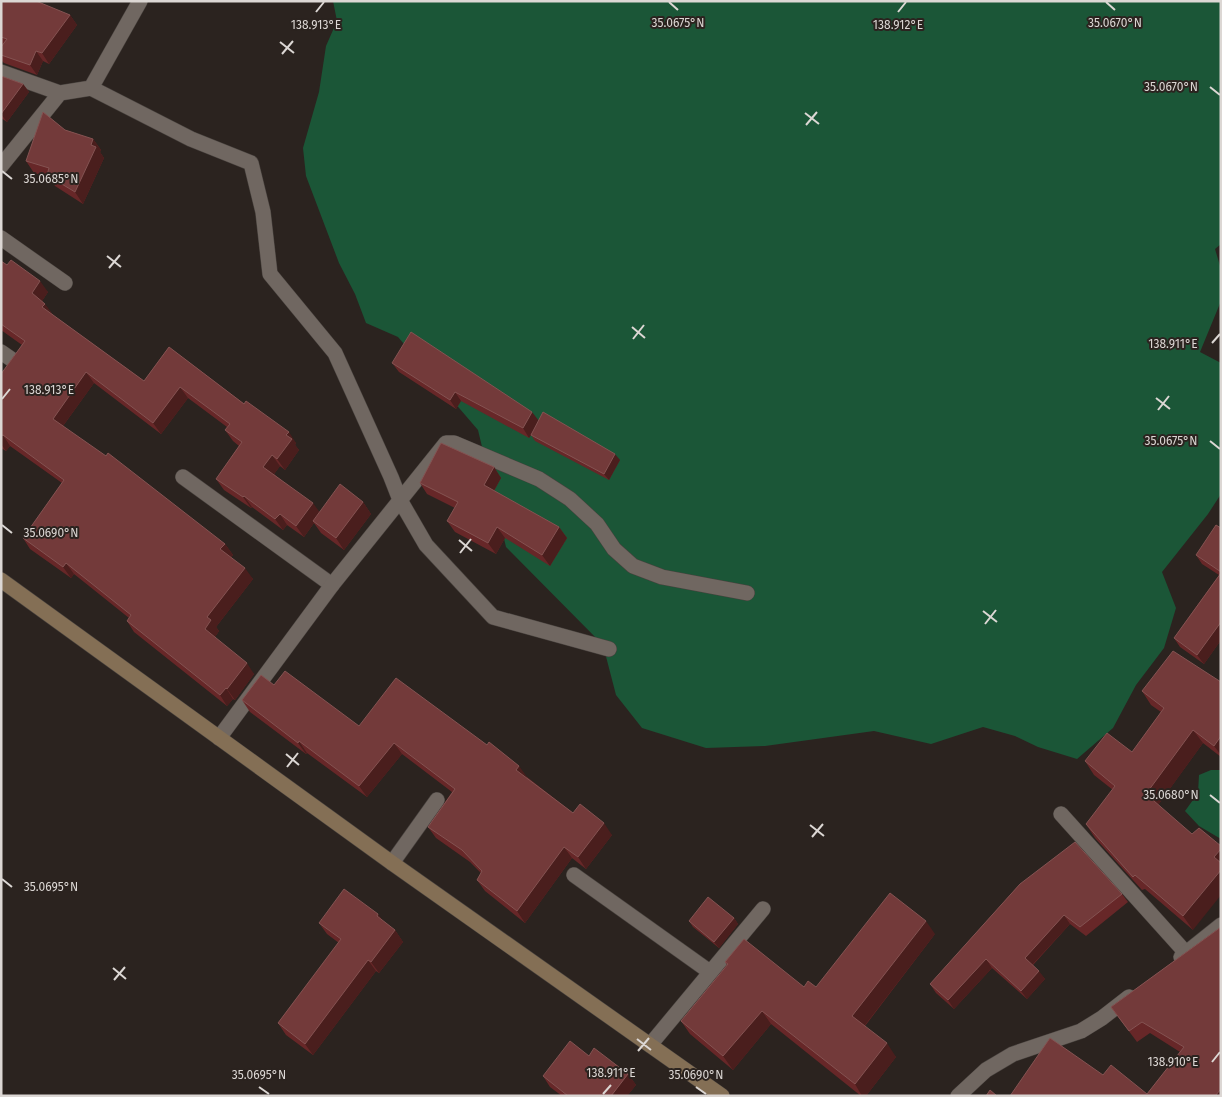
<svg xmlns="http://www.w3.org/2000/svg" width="1222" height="1097" font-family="'Fira Sans',sans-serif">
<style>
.green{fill:#1b5637}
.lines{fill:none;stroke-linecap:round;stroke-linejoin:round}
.lane-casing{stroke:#48423e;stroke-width:16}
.street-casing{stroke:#48423e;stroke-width:16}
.secondary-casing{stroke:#48423e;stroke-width:16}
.lane{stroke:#706761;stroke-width:15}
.street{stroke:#706761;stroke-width:15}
.secondary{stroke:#846f55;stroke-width:15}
.wall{fill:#672728}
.shaded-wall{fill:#4a1e1d}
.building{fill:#733a3a;stroke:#845352}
.ticks{fill:none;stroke:#dcd7d4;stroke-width:2}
.ticks-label{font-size:12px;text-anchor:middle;fill:#dcd7d4;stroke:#2b231f;stroke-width:4;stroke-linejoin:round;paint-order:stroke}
</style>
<rect width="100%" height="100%" fill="#2b231f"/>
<path class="green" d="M333,1H1221V244L1215,249L1221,269V301L1200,352L1221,363V494L1208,514L1162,572L1176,608L1164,648L1136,685L1113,728L1077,759L1038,747L1015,736L983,727L931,744L874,731L765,746L706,748L642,728L616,695L603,645L506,547L478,430L398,337L366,323L355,294L339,263L306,176L303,148L319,92L326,46L337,21Z
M1211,770H1221V839L1199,826L1185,811L1198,793L1199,775Z"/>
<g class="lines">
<defs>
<path id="lane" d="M183,477L332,585
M1061,814L1186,953"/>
<path id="street" d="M1,72L60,93
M91,88L140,1
M1,166L60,93L91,88L191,139L251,163L263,212L270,274L335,353L391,477L400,500L426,545L493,617L609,649
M1,238L65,283
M1,352L14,361
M219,738L332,585L446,443H454L539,479L570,499L597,524L614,549L633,566L662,577L747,593
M392,863L437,800
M574,875L710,972
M1181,957L1221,925
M650,1045L763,909
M958,1096L986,1070L1013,1054L1081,1031L1102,1018L1129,997"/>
<path id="secondary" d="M1,580L392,863L722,1096"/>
</defs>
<use href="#lane" class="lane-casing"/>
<use href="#street" class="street-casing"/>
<use href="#secondary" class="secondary-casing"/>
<use href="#lane" class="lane"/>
<use href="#street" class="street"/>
<use href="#secondary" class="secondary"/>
</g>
<path class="wall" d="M1,1L70,15L77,25L49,64L43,61L37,75L4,63L1,60V47L3,45L1,44Z
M1,76L23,84L29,92L7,122L1,118Z
M65,130L93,139L101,150L100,152L104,158L83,204L55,186L49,177L34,173L26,161Z
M1,261L48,292L42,301L53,315L144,381L169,347L296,443L295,445L299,450L285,470L280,466L274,474L319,512L363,502L371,514L344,550L321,533L314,523L304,537L287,525L283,530L252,507L251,508L224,490L216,479L239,446L233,441L225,430L227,427L188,398L161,434L94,383L63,426L225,544L233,555L231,557L253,579L216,627L219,631L215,637L254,674L235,700L233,699L227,706L134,632L127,621L129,618L74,574L71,578L30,549L23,538L62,483L10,446L6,451L1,448V374L22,345L1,330Z
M392,363L539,421L620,460L609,480L535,441L531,435L529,438L461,401L456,409L399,372Z
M494,467L501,478L494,491L559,527L567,538L550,566L505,538L496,554L455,532L447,521L455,508L427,494L420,483Z
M1221,528V640L1204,664L1180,647L1174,638L1219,575L1202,564L1196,555Z
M1221,682V757L1203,743L1158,805L1193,930L1145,889L1142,890L1095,838L1086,824L1113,790L1094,775L1085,761L1132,752L1161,712L1151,705L1142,691Z
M274,685L359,726L527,777L573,813L612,835L586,869L572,858L525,923L485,891L477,880L481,873L470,862L436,838L428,827L452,792L402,754L367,797L307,753L306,754L250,712L242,700Z
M1020,884L1122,894L1128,902L1086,936L1070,924L1033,965L1045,979L1027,999L992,968L954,1009L936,993L930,984Z
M734,918L738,924L719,948L693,927L689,921Z
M384,922L395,930L403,942L379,973L376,971L313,1055L286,1035L278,1023L339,943L327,934L319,923Z
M1221,927V1096H1010L1103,1075L1147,1094L1180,1052L1150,1033L1137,1042L1111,1007Z
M935,934L865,1026L896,1057L866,1096H861L771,1024L733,1070L690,1034L681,1021L727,965L725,962L804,987H816Z
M589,1056L628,1074L636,1085L627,1096H562L550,1087L543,1076Z"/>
<path class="shaded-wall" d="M70,15L77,25L49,64L42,53Z
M36,51L43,61L37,75L30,65Z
M23,84L29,92L7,122L1,114Z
M93,139L101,150L100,152L104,158L83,204L75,192Z
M40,281L48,292L40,304L32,293Z
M45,304L53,315L50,318L42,307Z
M86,372L94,383L60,430L53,419Z
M180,387L188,398L161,434L153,423Z
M455,392L461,401L456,409L450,400Z
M532,412L539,421L529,438L523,428Z
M289,432L296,443L295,445L299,450L285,470L277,459L286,435Z
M3,435L10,446L6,451L1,444V436Z
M615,454L620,460L609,480L604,474Z
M272,455L280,466L271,478L263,467Z
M494,467L501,478L491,496L484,485Z
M244,496L252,507L251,508L243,497Z
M363,502L371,514L344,550L336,538Z
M313,503L321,514L313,521L314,523L304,537L296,526Z
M280,514L287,525L283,530L275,519Z
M497,527L505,538L496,554L488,543Z
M559,527L567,538L550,566L542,555Z
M225,544L233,555L228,560L220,549Z
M66,563L74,574L71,578L63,567Z
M245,568L253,579L216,627L219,631L213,640L205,629L207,617Z
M1221,622V640L1204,664L1197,655Z
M247,663L254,674L235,700L227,689Z
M226,688L233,699L227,706L220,695Z
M1193,730L1203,743L1156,808L1146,794Z
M1221,736V755L1214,746Z
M299,741L307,753L306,754L298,743Z
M394,743L402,754L367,797L359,786Z
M519,766L527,777L524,781L516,770Z
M604,823L612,835L586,869L578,857Z
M564,847L572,858L525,923L517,911Z
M1221,849V866L1214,857Z
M1221,870V895L1193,930L1183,916Z
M378,914L387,926L377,916Z
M1064,915L1070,924L1031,966L1025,958Z
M734,918L738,924L719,948L714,942Z
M926,921L935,934L862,1029L852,1016Z
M395,930L403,942L379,973L371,962Z
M986,959L992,968L954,1009L948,1000Z
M368,960L376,971L313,1055L305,1044Z
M1039,971L1045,979L1027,999L1021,991Z
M762,1011L771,1024L733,1070L723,1056Z
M887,1043L896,1057L866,1096H862L855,1084Z
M628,1074L636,1085L627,1096H611Z
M1221,1089V1096H1215Z"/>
<path class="building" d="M1,1H36L70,15L42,53L36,51L30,65L1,55V47L7,39L1,37Z
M1,76L23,84L1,114Z
M43,112L65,130L93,139L91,145L96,147L75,192L47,175L49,168L26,161Z
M11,260L40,281L32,293L45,304L42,307L144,381L169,347L244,404L246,401L289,432L286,435L292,439L277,459L272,455L263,467L313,503L296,526L280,514L275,519L244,496L243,497L216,479L242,442L225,430L230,424L180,387L153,423L86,372L53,419L106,456L108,453L225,544L220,549L245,568L207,617L211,620L205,629L247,663L227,689L226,688L220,695L127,621L131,615L66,563L63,567L23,538L64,480L3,435L1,436V374L25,341L1,324V261L7,265Z
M411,332L532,412L523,428L455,392L450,400L392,363Z
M543,412L615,454L604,474L531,435Z
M441,443L494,467L484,485L559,527L542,555L497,527L488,543L447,521L458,502L420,483Z
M340,484L363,502L336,538L313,521Z
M1216,525L1221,528V572L1196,555Z
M1221,573V622L1197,655L1174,638Z
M1173,651L1221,682V736L1214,746L1193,730L1146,794L1192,834L1199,828L1221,846V849L1214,857L1221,863V870L1183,916L1135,875L1133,877L1086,824L1115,786L1085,761L1107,733L1132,752L1164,708L1142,691Z
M285,671L359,726L396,678L487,745L489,742L519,766L516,770L573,813L580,804L604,823L578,857L564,847L517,911L477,880L482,871L462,850L428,827L455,789L394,743L359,786L299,741L298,743L242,700L261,675L274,685Z
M1075,842L1122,894L1080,927L1064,915L1025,958L1039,971L1021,991L986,959L948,1000L930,984L1020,884Z
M344,889L378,914L377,916L395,930L371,962L368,960L305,1044L278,1023L341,939L319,923Z
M890,893L926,921L852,1016L887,1043L855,1084L762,1011L723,1056L681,1021L728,964L725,962L744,939L804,987L808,981L816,987Z
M708,897L734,918L714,942L689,921Z
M1221,927V1089L1215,1096H1010L1050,1038L1103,1075L1111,1065L1147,1094L1184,1047L1142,1022L1129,1031L1111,1007Z
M570,1041L589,1056L594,1048L628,1074L611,1096H568L543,1076Z
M990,1090L997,1096H986Z"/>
<path class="ticks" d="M669,2L678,10M1106,2L1115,10M316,12L324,2M898,12L906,2M280,42L294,53M282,54L293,41M1210,87L1220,95M805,113L819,124M806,125L817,112M2,171L12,179M107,256L121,267M109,268L120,255M632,327L645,338M633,339L644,325M1212,343L1220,334M1156,398L1170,409M2,399L10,389M1158,410L1169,396M1210,441L1220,449M2,525L12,533M459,540L472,551M460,553L471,539M983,611L997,622M985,624L996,610M286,754L299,765M287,767L298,753M1210,795L1220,803M810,825L824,836M812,837L823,824M2,879L12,887M113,968L126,979M114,980L125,967M637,1039L651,1050M638,1051L649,1038M1212,1062L1220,1052M259,1087L269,1094M696,1087L706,1094M603,1094L611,1085"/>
<g class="ticks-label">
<text x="678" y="27">35.0675°N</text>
<text x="1115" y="27">35.0670°N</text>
<text x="316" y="29">138.913°E</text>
<text x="898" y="29">138.912°E</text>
<text x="1171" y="91">35.0670°N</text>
<text x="51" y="183">35.0685°N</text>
<text x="1173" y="348">138.911°E</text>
<text x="49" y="394">138.913°E</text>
<text x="1171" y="445">35.0675°N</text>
<text x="51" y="537">35.0690°N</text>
<text x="1171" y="799">35.0680°N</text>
<text x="51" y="891">35.0695°N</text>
<text x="1173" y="1066">138.910°E</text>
<text x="611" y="1077">138.911°E</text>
<text x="259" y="1079">35.0695°N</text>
<text x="696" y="1079">35.0690°N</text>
</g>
<rect width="1222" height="1097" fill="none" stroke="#dcd7d4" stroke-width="5"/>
</svg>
